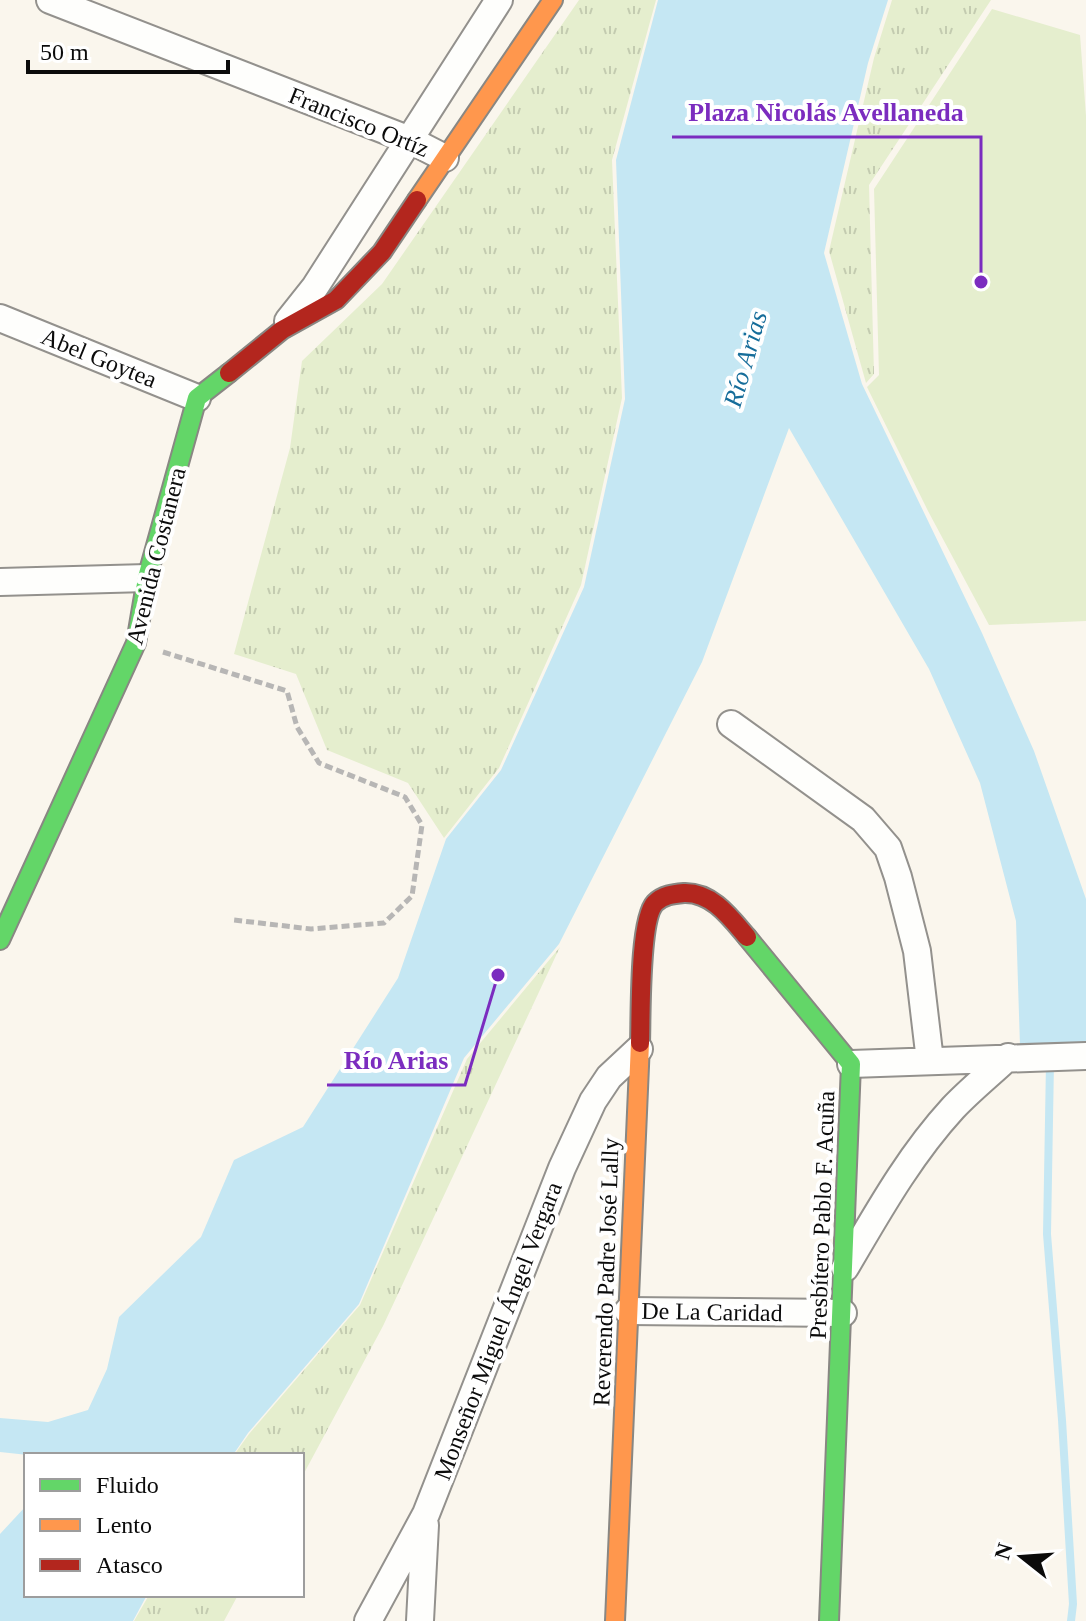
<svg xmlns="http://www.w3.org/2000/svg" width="1086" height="1621" font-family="Georgia,serif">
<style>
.grass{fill:url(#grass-tufts)}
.park{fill:#e5eece}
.water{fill:#c5e7f3}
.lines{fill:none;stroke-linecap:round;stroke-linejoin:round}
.stream{stroke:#c5e7f3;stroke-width:8}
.street-casing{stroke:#93918d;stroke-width:30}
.fast-casing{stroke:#898783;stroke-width:22}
.slow-casing{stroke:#898783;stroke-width:22}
.jam-casing{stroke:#898783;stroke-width:22}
.path{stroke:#b7b6b5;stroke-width:5;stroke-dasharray:8 4;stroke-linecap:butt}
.street{stroke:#fefefc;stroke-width:26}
.fast{stroke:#63d668;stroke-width:18}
.slow{stroke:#ff974d;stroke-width:18}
.jam{stroke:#b3261e;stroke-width:18}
.labels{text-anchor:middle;stroke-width:8;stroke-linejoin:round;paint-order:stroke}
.street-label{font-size:24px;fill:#0b0b0b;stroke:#fff}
.water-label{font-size:26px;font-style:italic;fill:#166d9a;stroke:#fff}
.leader{fill:none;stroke:#7b2cbf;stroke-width:3}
.callout-dot{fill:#7b2cbf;stroke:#fff;stroke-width:3}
.callout-label{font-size:26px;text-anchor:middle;font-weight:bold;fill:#7b2cbf;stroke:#fff;stroke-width:8;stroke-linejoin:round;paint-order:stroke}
</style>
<defs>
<pattern id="grass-tufts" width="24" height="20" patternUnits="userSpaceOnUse" patternTransform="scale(2)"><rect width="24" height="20" fill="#e5eece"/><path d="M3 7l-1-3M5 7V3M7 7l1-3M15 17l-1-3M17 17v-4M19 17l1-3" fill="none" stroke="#c3cbb0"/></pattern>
</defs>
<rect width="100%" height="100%" fill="#faf6ed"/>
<path class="grass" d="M579,0H656L612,160L622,398L581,585L499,768L444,838L408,783L327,750L296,674L234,654L290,448L302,361L382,284Z
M892,0H991L869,185L874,374L866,383L829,251L874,58Z
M560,947L383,1326L302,1477V1455H234L249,1434L360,1305L467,1059Z
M149,1595H238L224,1621H134Z"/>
<path class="park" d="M992,9L1080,35L1086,116V621L989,625L928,511L867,387L879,375L874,189Z"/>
<path class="water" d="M658,0H888L868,63L824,253L862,384L982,633L1034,751L1086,899V1047L1020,1046L1016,921L980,783L929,669L789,428L702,662L559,944L464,1058L359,1304L248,1433L233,1455H28L0,1452V1418L48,1422L88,1410L107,1369L119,1317L201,1237L234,1160L303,1127L398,978L446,839L501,770L584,587L625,399L616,160Z
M26,1506V1595H147L133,1621H0V1534Z"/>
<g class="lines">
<path class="stream" d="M1050,1063L1047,1234L1062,1420L1073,1604L1071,1621"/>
<defs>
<path id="street" d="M50,0L410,140L445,158
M0,318L197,398
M288,321L315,287L499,0
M0,582L147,578
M731,724L863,819L888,848L898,877L917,951L930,1061
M851,1064L1086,1056
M845,1268C878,1212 909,1156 953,1108C970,1090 990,1074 1008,1057
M628,1311L843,1313
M368,1621L426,1514L562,1168L593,1101L609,1077L639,1049
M420,1621L425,1525"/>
<path id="fast" d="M747,937L851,1064L829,1621
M0,940L136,643L147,578L197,398L229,373"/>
<path id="slow" d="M417,200L553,0
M615,1621L640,1043"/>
<path id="jam" d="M229,373L282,330L336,300L382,252L417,200
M640,1043C641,1016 639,920 655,903C663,895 673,894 684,893C712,892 730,917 747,937"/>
</defs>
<use href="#street" class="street-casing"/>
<use href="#fast" class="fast-casing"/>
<use href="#slow" class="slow-casing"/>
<use href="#jam" class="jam-casing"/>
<path class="path" d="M163,652L287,691L297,727L319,763L405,797L422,825L412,896L384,923L311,929L234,920"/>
<use href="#street" class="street"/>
<use href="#fast" class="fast"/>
<use href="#slow" class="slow"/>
<use href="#jam" class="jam"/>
</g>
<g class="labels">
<g class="street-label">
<text transform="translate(359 122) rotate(22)" y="8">Francisco Ortíz</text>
<text transform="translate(99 358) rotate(22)" y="8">Abel Goytea</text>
<text transform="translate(156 556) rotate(-76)" y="8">Avenida Costanera</text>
<text transform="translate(822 1215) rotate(-88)" y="8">Presbítero Pablo F. Acuña</text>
<text transform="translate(606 1272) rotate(-88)" y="8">Reverendo Padre José Lally</text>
<text transform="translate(712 1312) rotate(1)" y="8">De La Caridad</text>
<text transform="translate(498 1331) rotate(-69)" y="8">Monseñor Miguel Ángel Vergara</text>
</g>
<g class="water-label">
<text transform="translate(745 359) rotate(-74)" y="9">Río Arias</text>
</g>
</g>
<path class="leader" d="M981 282L981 137H672M498 975L465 1085H327"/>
<g class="callout-dot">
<circle cx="981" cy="282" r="8"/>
<circle cx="498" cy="975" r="8"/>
</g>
<g class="callout-label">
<text x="826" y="121">Plaza Nicolás Avellaneda</text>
<text x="396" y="1069">Río Arias</text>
</g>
<rect x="24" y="1453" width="280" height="144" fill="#ffffff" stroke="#9d9d9d" stroke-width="2"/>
<rect x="40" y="1479" width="40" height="12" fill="#63d668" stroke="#9d9d9d" stroke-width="2"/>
<text x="96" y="1493" font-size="24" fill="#0b0b0b">Fluido</text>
<rect x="40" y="1519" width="40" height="12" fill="#ff974d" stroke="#9d9d9d" stroke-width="2"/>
<text x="96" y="1533" font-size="24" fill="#0b0b0b">Lento</text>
<rect x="40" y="1559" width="40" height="12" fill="#b3261e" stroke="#9d9d9d" stroke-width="2"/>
<text x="96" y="1573" font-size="24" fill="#0b0b0b">Atasco</text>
<g transform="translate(1022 1557) rotate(287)" stroke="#ffffff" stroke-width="6" paint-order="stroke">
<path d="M0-6L14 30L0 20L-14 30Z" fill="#0b0b0b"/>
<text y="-12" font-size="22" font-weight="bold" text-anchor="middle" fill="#0b0b0b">N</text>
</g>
<path d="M28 60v12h200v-12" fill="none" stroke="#0b0b0b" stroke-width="4"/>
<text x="40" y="60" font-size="24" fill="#0b0b0b" stroke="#ffffff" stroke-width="6" paint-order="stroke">50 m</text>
</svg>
